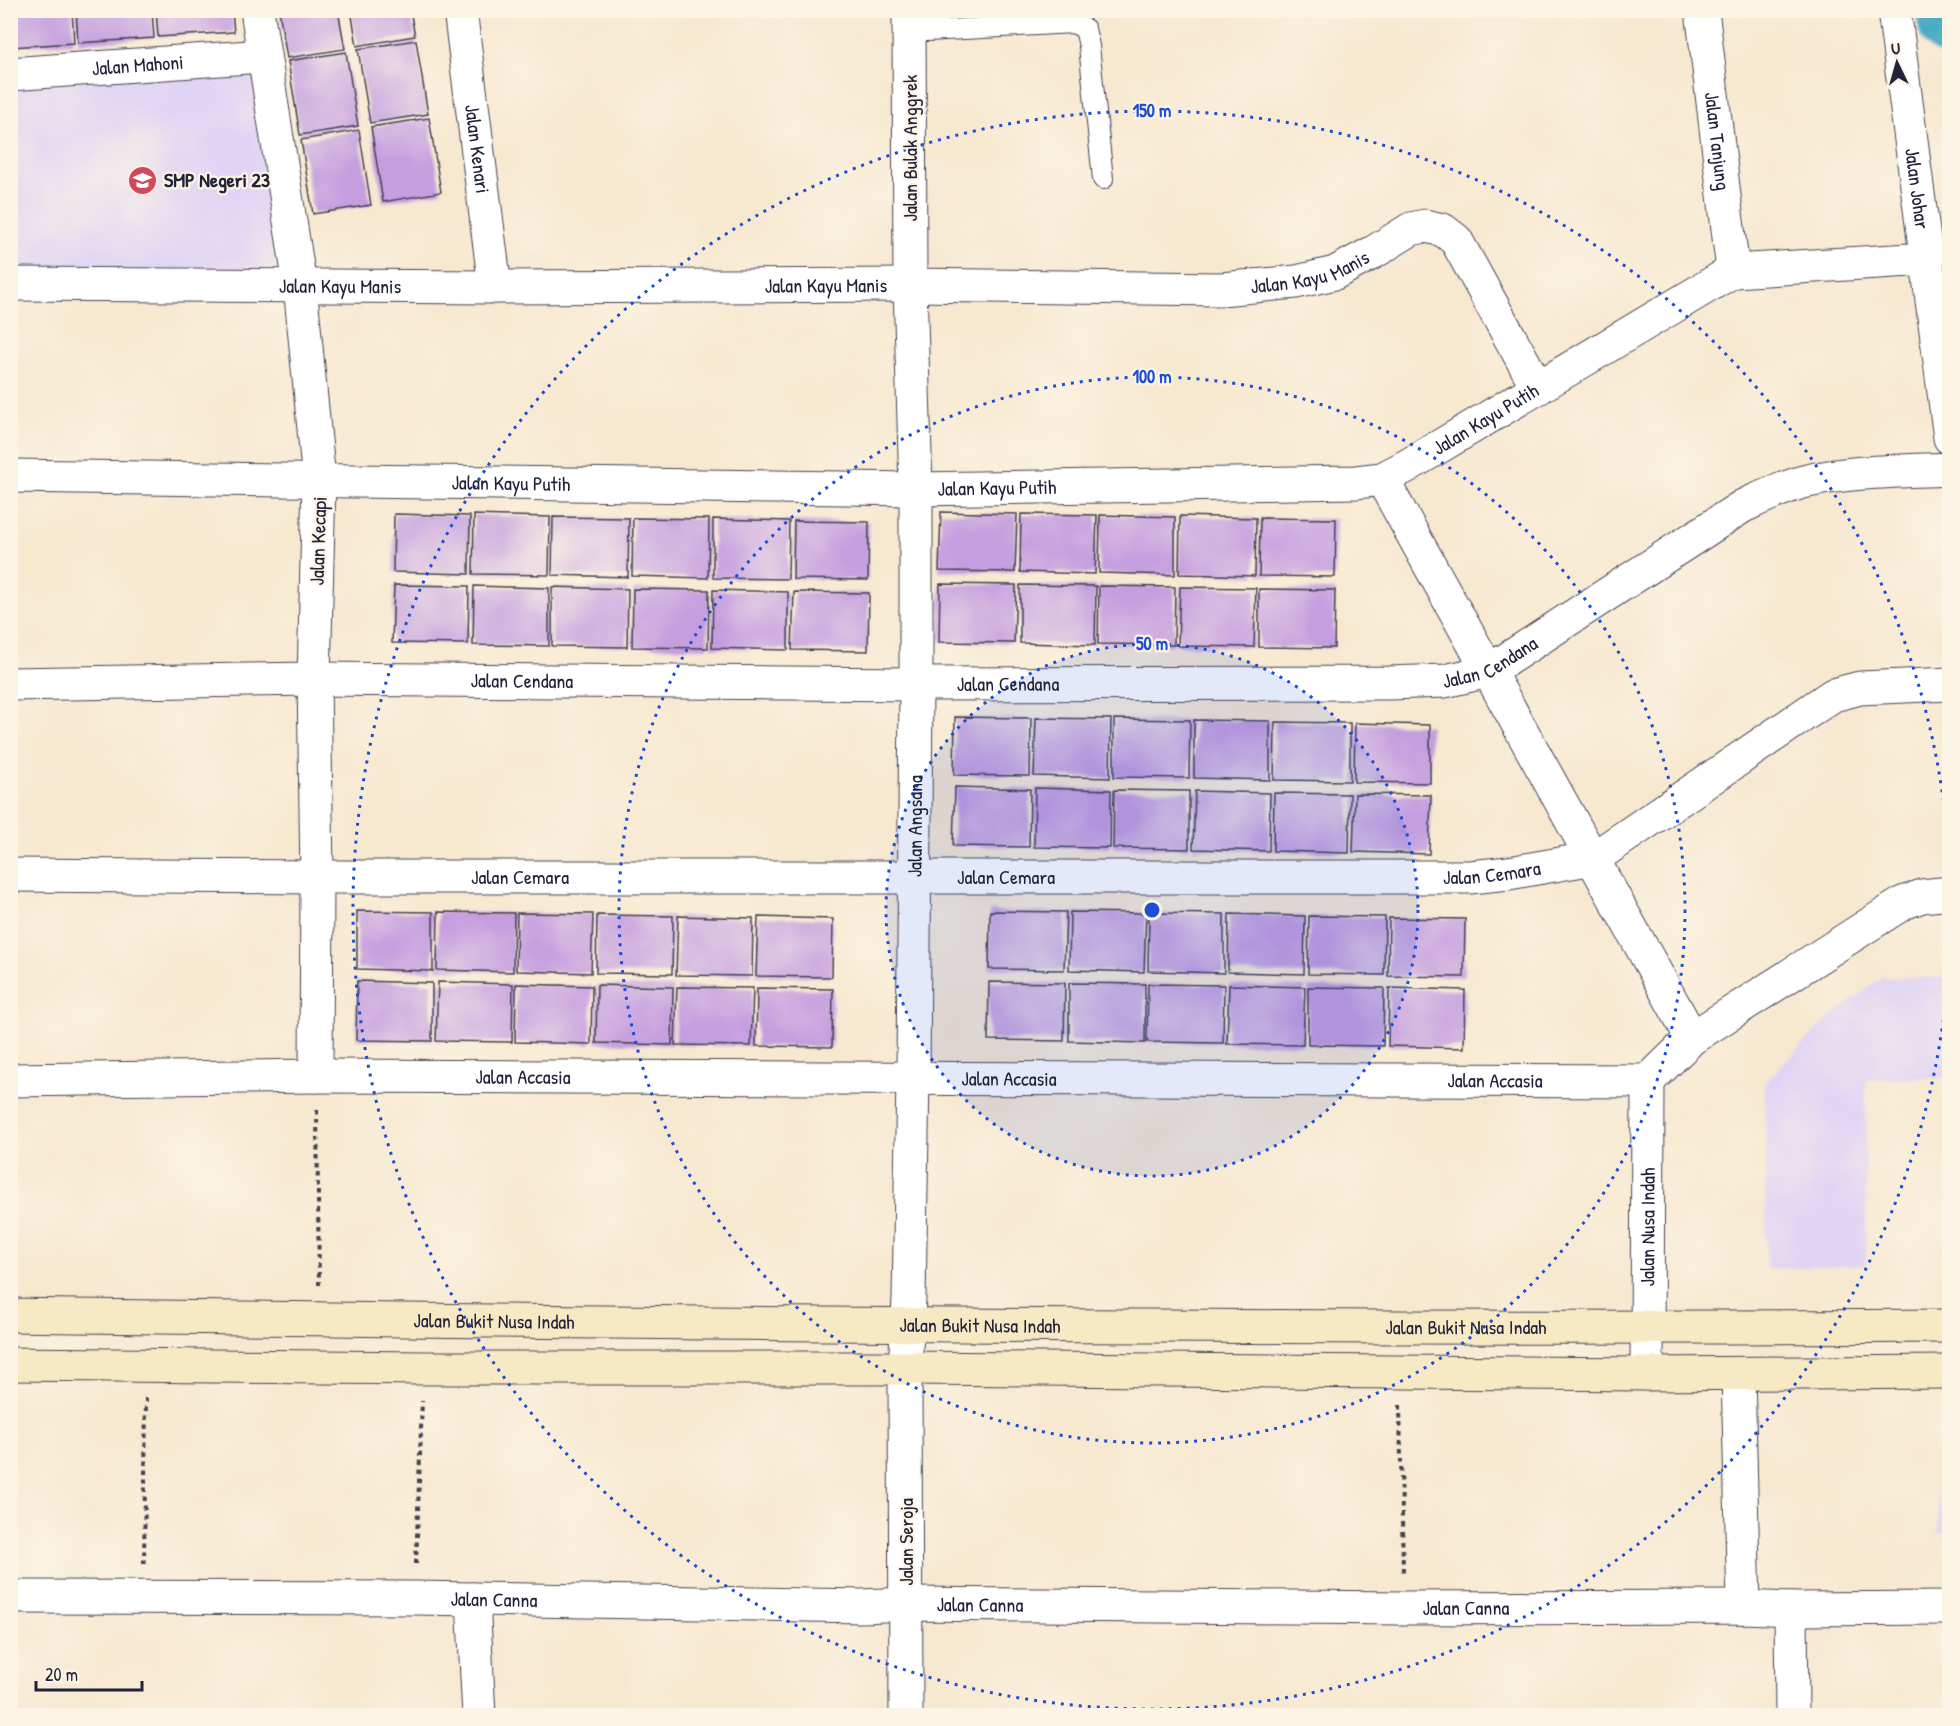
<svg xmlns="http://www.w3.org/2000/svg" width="1960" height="1726" font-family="'Patrick Hand',sans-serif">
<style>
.built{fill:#e0d4f4}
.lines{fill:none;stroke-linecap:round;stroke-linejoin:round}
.river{stroke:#48aac7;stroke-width:64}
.building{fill:#c59edf}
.lane-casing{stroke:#424051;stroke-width:22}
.street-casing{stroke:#424051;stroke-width:35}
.secondary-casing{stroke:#424051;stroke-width:35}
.path{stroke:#424051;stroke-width:4;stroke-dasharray:4.5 4.5;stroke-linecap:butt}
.lane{stroke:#fff;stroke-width:20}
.street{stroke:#fff;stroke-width:33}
.secondary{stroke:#f6e9c3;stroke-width:33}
.ring{fill:none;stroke:#1d4ed8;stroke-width:3;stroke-dasharray:3 6}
.labels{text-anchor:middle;stroke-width:4.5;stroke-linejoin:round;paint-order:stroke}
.street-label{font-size:20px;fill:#22223b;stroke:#fcf5e5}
.poi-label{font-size:20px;font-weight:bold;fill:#22223b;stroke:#fcf5e5;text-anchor:start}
.centre{fill:#1d4ed8;stroke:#fcf5e5;stroke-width:3}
.ring-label{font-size:18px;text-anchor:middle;font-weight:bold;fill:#1d4ed8;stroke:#fcf5e5;stroke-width:4.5;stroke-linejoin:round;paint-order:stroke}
</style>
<rect width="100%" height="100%" fill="#fcf5e5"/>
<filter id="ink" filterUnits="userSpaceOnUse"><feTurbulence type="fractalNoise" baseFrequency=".0167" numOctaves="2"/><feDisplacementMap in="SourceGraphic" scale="12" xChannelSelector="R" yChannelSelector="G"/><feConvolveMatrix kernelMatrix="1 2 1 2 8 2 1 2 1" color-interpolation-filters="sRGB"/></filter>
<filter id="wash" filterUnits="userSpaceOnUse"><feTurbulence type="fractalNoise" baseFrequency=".008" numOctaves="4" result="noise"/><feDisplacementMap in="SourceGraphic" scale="24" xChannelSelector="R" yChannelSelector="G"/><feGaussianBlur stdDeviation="1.35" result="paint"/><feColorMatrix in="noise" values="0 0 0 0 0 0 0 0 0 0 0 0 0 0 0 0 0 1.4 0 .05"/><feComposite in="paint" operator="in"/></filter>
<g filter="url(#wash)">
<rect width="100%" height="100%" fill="#f7e8d0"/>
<path class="built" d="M258,66L290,273L11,274V86Z
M1882,977L1949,978V1077L1866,1080V1265L1766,1269L1765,1082L1829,1018Z
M1937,1451H1949V1533H1938Z"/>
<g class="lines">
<path class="river" d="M1948,10L1950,24"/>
</g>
<g id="blocks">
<path class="building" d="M10,10H72L74,43L10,47Z
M76,10H152L154,38L78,43Z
M156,10H232L234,32L158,37Z
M279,10H338L345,49L287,58Z
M351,10H410L415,36L357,46Z
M416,40L428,114L370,123L358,49Z
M346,52L358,126L300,135L288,61Z
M429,118L441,192L383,202L371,127Z
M359,130L371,205L313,214L301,140Z
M941,512L1017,514L1015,572L939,571Z
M394,514L470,516L469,574L393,572Z
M1021,514L1097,515L1095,574L1020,572Z
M474,515L550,517L549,575L473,574Z
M1100,515L1175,517V575L1099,573Z
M1180,516L1256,518L1255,576L1179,574Z
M553,517L629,518L628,577L552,575Z
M633,518L709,519L708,578L632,576Z
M1260,518L1336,519L1335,577L1259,576Z
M713,519L789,521L788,579L713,578Z
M794,521L869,522L868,580L793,579Z
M940,584L1016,585L1014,643L939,642Z
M394,585L469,586L468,644L392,643Z
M1020,585L1096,586L1095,645L1020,643Z
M474,586L549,588V646L473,645Z
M1099,586L1175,587L1174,645L1098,644Z
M552,587L628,589L627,647L552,646Z
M1180,587L1256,588L1254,647L1178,646Z
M633,589L709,590L708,648L632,647Z
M1259,589L1335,590L1334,648L1259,647Z
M713,590L788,592V650L712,648Z
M794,592L869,593L868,651L792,650Z
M955,717L1031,718L1030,776L954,775Z
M1036,718L1111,719L1110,778L1034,776Z
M1114,719L1190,720L1189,778L1114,777Z
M1194,720L1270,721V780L1194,778Z
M1275,722L1350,723V781L1274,780Z
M1355,723L1430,725V783L1354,782Z
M955,787L1030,789L1029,847L953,846Z
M1035,788L1111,790L1110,848L1034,847Z
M1114,790L1189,791V849L1113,848Z
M1195,791L1270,793L1269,851L1193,849Z
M1274,793L1350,794L1349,853L1273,851Z
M1355,794L1431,795L1429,854L1353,852Z
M357,911L433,912V971L357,969Z
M990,911L1066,912L1064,970L989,969Z
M438,912L514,913L513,972L437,970Z
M1070,912L1146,913L1144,972L1069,970Z
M517,913L593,914L591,973L516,971Z
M1149,913L1224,914V973L1148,971Z
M1229,914L1305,916L1304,974L1228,972Z
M597,915L673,916L672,974L596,973Z
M678,916L753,918L752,976L676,975Z
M1309,916L1385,917L1384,975L1308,974Z
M758,917L833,919L832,977L756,976Z
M1389,918L1465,919L1464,977L1388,976Z
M357,981L432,983V1041L356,1040Z
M438,982L513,984L512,1042L436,1041Z
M989,982L1065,983L1064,1041L988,1040Z
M1069,983L1145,984V1043L1069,1041Z
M516,984L592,986L591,1044L515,1042Z
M1148,984L1224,985L1223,1043L1147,1042Z
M597,985L673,987L672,1045L596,1043Z
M1229,985L1305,987L1303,1045L1227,1044Z
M677,987L753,988L751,1046L675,1045Z
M1308,987L1384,988L1383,1046L1308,1045Z
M757,988L833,989L832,1047L756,1046Z
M1389,988L1465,990L1464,1048L1388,1046Z"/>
</g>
</g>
<g filter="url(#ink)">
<use href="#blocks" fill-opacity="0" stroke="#424051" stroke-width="1.5"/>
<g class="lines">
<defs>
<path id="lane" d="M909,32L1074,23L1085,29L1089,46L1103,179"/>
<g id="street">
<path d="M257,10L300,285L319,481L314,679L317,877L316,1076"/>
<path id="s1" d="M460,10L495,287"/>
<path id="s2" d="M1702,10L1733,271"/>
<path id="s3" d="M1894,10L1950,438"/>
<path id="s4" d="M10,74L264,56"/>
<path id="s5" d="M10,284L495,287L910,285L1221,289L1296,282L1335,273L1374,252L1411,229L1425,226L1443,230L1456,240L1538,388"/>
<path id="s6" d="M10,476L916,489L1356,482L1382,479L1407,466L1733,271L1927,259"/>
<path d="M1382,479L1692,1038"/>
<path id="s7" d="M10,684L314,679L916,684L1389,683L1445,681L1489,671L1743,506C1763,497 1782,488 1803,482C1848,471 1903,471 1950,469"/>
<path id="s8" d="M10,875L317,877H1470L1509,873L1594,858L1833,695L1860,688L1950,684"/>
<path id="s9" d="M10,1080L316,1076L1648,1081L1692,1038L1903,903L1922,896L1950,893"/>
<path id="s10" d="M1647,1374L1648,1081"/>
<path d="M1738,1374L1744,1607"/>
<path id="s11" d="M10,1597L415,1598L862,1606L906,1604L1404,1608L1744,1607L1791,1609L1950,1608"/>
<path d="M473,1599L479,1716"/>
<path d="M1791,1609L1792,1716"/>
<path id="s12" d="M906,1716L905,1368L909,1298L913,1078L916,684V489L910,285L909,10"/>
</g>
<g id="secondary">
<path id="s13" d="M10,1315C657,1324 1303,1330 1950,1326"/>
<path d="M10,1364L423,1368H905L1647,1374L1950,1372"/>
</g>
</defs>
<use href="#lane" class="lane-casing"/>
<use href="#street" class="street-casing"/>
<use href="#secondary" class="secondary-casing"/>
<path class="path" d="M317,1110L319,1285
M1400,1405L1403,1574
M144,1564L146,1398
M416,1564L422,1401"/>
<use href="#lane" class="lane"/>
<use href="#street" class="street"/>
<use href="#secondary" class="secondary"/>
</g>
</g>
<circle cx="1152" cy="910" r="266" fill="#1d4ed8" fill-opacity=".12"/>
<g class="ring">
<circle cx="1152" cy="910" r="266"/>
<circle cx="1152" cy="910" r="533"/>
<path d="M1949 966A799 799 0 1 1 1949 854"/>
</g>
<defs>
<symbol id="school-disc" viewBox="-11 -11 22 22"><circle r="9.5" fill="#d1495b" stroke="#fcf5e5"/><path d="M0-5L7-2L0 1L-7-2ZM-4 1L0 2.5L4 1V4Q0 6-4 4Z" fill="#fff"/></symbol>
</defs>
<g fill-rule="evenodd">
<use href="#school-disc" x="126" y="164" width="33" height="33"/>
</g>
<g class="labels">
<g class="street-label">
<text dy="7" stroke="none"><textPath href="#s4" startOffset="128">Jalan Mahoni</textPath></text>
<text dy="7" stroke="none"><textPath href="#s2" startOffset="132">Jalan Tanjung</textPath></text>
<text transform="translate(910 148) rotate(-90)" y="7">Jalan Bulak Anggrek</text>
<text dy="7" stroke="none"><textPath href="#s1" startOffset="140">Jalan Kenari</textPath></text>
<text dy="7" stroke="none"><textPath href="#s3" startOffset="180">Jalan Johar</textPath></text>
<text dy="7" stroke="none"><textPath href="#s5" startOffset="1302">Jalan Kayu Manis</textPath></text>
<text dy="7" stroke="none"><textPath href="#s5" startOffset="816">Jalan Kayu Manis</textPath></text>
<text dy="7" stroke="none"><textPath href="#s5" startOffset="330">Jalan Kayu Manis</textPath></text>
<text dy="7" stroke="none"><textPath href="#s6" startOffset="1492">Jalan Kayu Putih</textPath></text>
<text dy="7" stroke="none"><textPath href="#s6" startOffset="501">Jalan Kayu Putih</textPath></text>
<text dy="7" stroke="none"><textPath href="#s6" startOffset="987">Jalan Kayu Putih</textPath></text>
<text transform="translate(318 541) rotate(-88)" y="7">Jalan Kecapi</text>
<text dy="7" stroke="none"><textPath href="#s7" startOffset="1484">Jalan Cendana</textPath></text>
<text dy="7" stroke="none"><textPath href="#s7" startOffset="512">Jalan Cendana</textPath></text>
<text dy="7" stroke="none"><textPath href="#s7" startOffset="998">Jalan Cendana</textPath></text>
<text dy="7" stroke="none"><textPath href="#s12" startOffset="890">Jalan Angsana</textPath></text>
<text dy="7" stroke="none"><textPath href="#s8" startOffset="1482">Jalan Cemara</textPath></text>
<text dy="7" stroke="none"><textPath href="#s8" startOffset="510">Jalan Cemara</textPath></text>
<text dy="7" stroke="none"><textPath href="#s8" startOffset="996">Jalan Cemara</textPath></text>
<text dy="7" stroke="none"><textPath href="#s9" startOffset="513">Jalan Accasia</textPath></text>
<text dy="7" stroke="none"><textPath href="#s9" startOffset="999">Jalan Accasia</textPath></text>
<text dy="7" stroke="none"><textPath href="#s9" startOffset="1485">Jalan Accasia</textPath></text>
<text dy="7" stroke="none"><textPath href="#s10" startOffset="147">Jalan Nusa Indah</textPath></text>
<text dy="7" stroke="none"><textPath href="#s13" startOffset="484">Jalan Bukit Nusa Indah</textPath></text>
<text dy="7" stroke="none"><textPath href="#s13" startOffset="970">Jalan Bukit Nusa Indah</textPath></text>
<text dy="7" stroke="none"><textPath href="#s13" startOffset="1456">Jalan Bukit Nusa Indah</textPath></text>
<text transform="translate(906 1542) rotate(-90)" y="7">Jalan Seroja</text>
<text dy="7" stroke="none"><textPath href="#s11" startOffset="484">Jalan Canna</textPath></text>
<text dy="7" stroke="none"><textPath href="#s11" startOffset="970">Jalan Canna</textPath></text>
<text dy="7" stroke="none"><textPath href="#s11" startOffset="1456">Jalan Canna</textPath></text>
</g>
<g class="poi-label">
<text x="164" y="187">SMP Negeri 23</text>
</g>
</g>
<circle cx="1152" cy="910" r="9" class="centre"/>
<g class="ring-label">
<text x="1152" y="117">150 m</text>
<text x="1152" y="383">100 m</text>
<text x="1152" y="650">50 m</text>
</g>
<rect width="1960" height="1726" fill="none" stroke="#fcf5e5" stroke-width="36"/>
<g transform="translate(1897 63) rotate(355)" stroke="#fcf5e5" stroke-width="4.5" paint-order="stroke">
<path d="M0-4.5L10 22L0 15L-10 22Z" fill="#22223b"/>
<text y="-9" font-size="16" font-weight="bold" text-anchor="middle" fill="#22223b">U</text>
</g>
<path d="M36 1681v9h106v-9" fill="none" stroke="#22223b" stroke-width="3"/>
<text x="45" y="1681" font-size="18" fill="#22223b" stroke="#fcf5e5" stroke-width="4.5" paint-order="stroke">20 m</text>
</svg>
